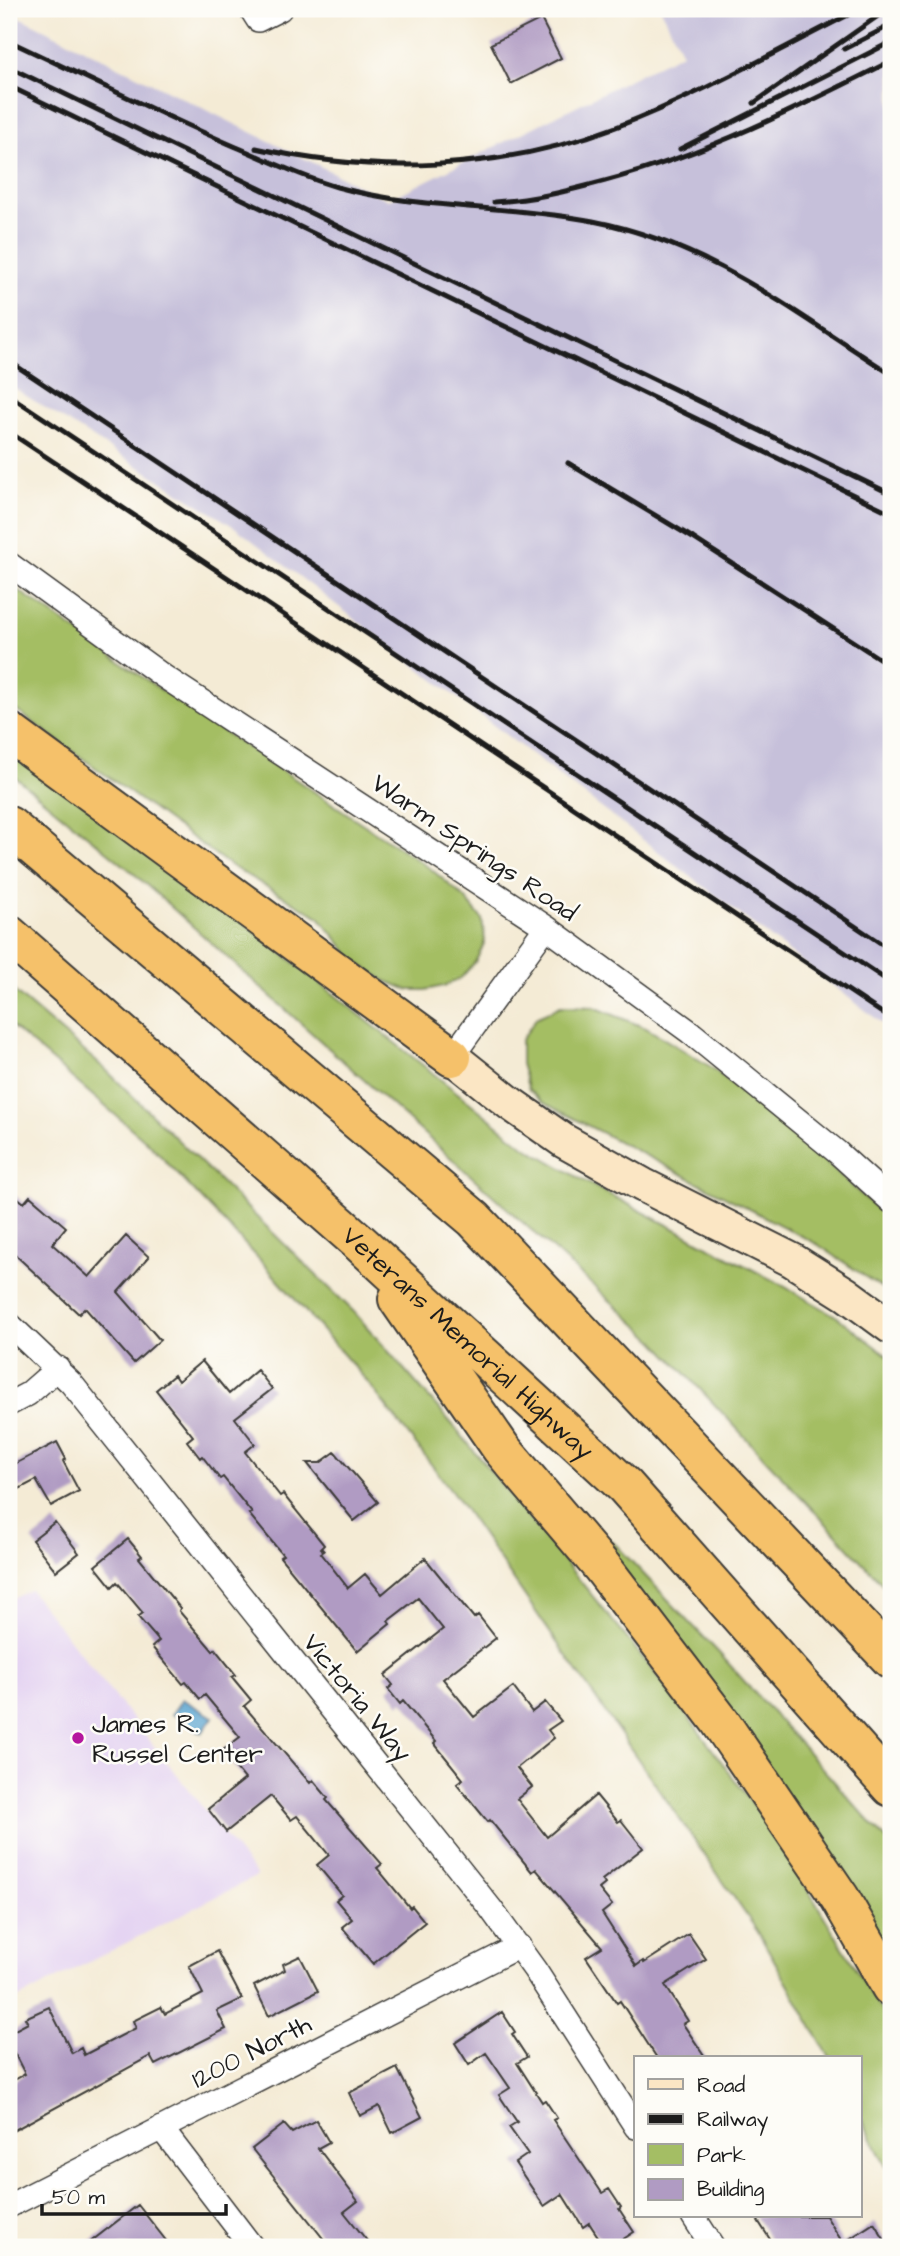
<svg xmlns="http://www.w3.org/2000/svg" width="900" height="2256" font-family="'Architects Daughter',sans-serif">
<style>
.built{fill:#e4d3f2}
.industrial{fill:#c6c0da}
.green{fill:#a4be64;stroke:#606d40;stroke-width:2}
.water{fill:#57a2cf;stroke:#3a5f76;stroke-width:2}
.building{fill:#b09bc3}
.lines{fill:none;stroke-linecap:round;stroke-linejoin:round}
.street-casing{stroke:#3c3b38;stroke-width:26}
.secondary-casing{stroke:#3c3b38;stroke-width:37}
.highway-casing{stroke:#3c3b38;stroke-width:42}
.street{stroke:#fff;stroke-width:23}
.secondary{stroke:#fbe6c4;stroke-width:33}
.highway{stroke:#f5c16b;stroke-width:38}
.rail{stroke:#1c1c1c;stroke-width:5}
.poi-dot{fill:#b5179e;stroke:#fdfcf7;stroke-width:2.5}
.labels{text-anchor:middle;stroke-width:5;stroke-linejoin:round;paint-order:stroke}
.street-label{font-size:26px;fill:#1c1c1c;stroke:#fdfcf7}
.poi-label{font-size:26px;fill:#1c1c1c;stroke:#fdfcf7;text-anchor:start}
</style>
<rect width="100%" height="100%" fill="#fdfcf7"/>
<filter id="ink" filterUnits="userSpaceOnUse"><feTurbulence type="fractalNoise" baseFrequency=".0143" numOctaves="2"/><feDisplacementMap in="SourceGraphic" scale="14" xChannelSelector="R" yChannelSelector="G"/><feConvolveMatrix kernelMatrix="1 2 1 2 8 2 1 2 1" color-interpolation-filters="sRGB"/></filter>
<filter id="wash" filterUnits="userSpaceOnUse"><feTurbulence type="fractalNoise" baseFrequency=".00686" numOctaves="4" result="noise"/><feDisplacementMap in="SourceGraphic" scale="28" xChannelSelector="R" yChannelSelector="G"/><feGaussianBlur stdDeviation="1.57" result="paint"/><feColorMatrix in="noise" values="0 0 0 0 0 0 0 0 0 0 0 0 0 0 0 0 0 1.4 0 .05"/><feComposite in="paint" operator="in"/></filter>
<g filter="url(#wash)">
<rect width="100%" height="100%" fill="#f4ebd5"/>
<path class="built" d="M30,1590L257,1876L9,2003V1601Z"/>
<path class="industrial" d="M661,9H891V1030L236,528L9,385V12L388,200L682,53Z"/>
<path class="green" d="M9,584L174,699L431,869L465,898L482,919L485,941L476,961L460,979L444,986L425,990H408L384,980L355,961L319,917L231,866L9,705Z
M9,745L231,912L524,1146L588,1183L778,1283L836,1316L891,1358V1593L655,1341L131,871L9,772Z
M9,987L105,1069L353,1311L453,1425L657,1675L770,1827L891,2027V2176L860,2116V2058H830L758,1932L454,1494L365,1379L263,1263L147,1142L9,1024Z
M560,1006L594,1007L646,1028L711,1067L827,1163L891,1222V1294L817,1244L542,1102L529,1090L521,1064V1041L536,1018Z
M612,1541L719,1653L891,1845V1954L601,1551Z"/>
<path class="water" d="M182,1699L213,1717L202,1733L172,1714Z"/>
<g id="blocks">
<path class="building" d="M541,19L561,58L511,84L491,44Z
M9,1190L24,1203L30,1196L66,1227L52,1244L89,1277L126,1236L149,1257L118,1292L160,1340L134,1363L85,1308L79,1314L9,1249Z
M202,1361L229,1394L257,1370L272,1389L235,1418L255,1444L245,1452L280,1496L283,1494L324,1545L321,1548L324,1551L321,1553L348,1588L365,1574L382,1594L425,1558L474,1618L478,1615L496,1638L443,1679L474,1717L513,1687L532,1712L545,1702L561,1721L548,1730L554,1738L517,1768L532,1787L517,1799L547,1837L596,1795L618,1822L621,1820L643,1848L602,1880L605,1884L599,1889L612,1905L602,1913L636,1966L643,1961L644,1963L689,1934L706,1959L665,1985L688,2021L683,2024L706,2058H657L620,2001L617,2003L586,1957L602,1947L536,1869L532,1872L490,1820L488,1822L457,1784L463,1779L434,1743L436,1741L403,1701L400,1704L388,1689L393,1685L385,1675L443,1629L418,1598L388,1621L390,1624L357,1651L280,1557L283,1555L249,1514L252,1513L223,1477L220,1479L202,1456L200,1458L187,1441L193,1436L156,1390L174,1375L178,1381Z
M57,1442L66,1459L63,1461L79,1491L51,1506L36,1480L19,1489L9,1467Z
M335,1452L378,1502L354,1521L307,1463H320Z
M55,1522L79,1553L56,1571L32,1540Z
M128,1539L142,1556L139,1558L180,1608L179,1611L213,1651L215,1649L236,1675L232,1677L251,1700L244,1706L310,1783L313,1780L328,1798L326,1800L382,1864L377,1868L410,1908L412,1906L425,1922L373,1964L342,1927L352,1919L336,1900L342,1895L317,1865L329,1855L297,1816L291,1820L271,1796L226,1832L208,1809L245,1779L222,1751L240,1737L205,1695L200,1699L186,1682L183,1684L152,1647L159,1641L138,1617L143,1613L117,1582L112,1587L95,1566Z
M217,1951L242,1999L217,2011L226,2029L155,2065L150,2056L9,2133V2083L25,2074L9,2043V2033L28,2023L25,2018L49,2007L72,2053L81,2048L84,2055L136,2028L133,2021L161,2007L165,2014L203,1994L189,1966Z
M300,1956L318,1991L269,2016L254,1986L285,1970L283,1964Z
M502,2012L515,2032L512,2034L527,2057L517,2063L542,2102L545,2100L557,2118L553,2120L602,2193L609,2189L621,2207L619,2209L634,2232L611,2247H605L589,2223L583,2227L562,2194L544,2206L515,2163L528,2154L509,2127L517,2122L499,2095L510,2088L486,2053L469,2065L455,2043Z
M397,2068L422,2117L392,2133L379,2106L360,2116L349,2093Z
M316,2120L329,2142L318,2148L358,2201L344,2212L372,2247H330L252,2149L284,2124L292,2133Z
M138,2205L171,2247H84Z
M755,2216H826L843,2243L874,2223L889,2247H775Z"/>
</g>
</g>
<g filter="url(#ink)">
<use href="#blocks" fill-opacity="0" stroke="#3c3b38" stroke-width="2"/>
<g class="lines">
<defs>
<path id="street" d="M251,9L258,20L280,9
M9,564L163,676L546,927L690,1032L837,1152L891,1201
M452,1057L546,927
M9,1324L71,1383L491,1909L535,1970L636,2127
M9,1404L28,1394L58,1368
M161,2128L252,2247
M9,2206L519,1946
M693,2216L713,2247"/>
<path id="secondary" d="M452,1057L511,1104L564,1141L643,1185L792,1260L846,1294L891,1327"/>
<g id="highway">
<path d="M9,732L452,1057"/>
<path d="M9,826L474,1219L891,1659"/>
<path id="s1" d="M9,935L359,1242L625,1486L891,1787"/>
<path d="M398,1299L501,1448L602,1567L719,1720L840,1898L891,1987"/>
</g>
</defs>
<use href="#street" class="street-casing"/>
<use href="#secondary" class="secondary-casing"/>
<use href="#highway" class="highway-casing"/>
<use href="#street" class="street"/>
<use href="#secondary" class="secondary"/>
<use href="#highway" class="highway"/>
<path class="rail" d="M9,41C84,76 158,113 234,146C268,160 301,177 337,187C420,210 509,205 593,221C710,244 793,312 891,374
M844,49L891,25
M9,67L891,494
M9,86L891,513
M754,103L888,9
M256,148C375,175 501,171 616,127C700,95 780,49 860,9
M680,149L891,42
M494,202C532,200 568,191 605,181C706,154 798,108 891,61
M9,361L891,950
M9,395L891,983
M9,432L891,1019
M568,463L693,538L891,666"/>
</g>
</g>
<circle class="poi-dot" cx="78" cy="1738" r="7"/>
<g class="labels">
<g class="street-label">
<text transform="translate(475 847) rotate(34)" y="9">Warm Springs Road</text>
<text dy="9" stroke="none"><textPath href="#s1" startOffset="614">Veterans Memorial Highway</textPath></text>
<text transform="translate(358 1697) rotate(51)" y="9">Victoria Way</text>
<text transform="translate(251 2051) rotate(-27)" y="9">1200 North</text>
</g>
<g class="poi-label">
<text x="92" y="1732">James R.<tspan x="92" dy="30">Russel Center</tspan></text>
</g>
</g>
<rect width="900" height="2256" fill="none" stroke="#fdfcf7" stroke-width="35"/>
<rect x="634" y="2056" width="228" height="161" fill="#fdfcf7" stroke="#a3a29f" stroke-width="2"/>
<rect x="648" y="2079" width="35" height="10" fill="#fbe6c4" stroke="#a3a29f" stroke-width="2"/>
<text x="697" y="2092" font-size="21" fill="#1c1c1c">Road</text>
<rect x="648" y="2114" width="35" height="10" fill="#1c1c1c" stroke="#a3a29f" stroke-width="2"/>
<text x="697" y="2126" font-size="21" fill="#1c1c1c">Railway</text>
<rect x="648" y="2144" width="35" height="21" fill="#a4be64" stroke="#a3a29f" stroke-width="2"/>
<text x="697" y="2162" font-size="21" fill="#1c1c1c">Park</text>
<rect x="648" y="2179" width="35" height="21" fill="#b09bc3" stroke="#a3a29f" stroke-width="2"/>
<text x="697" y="2196" font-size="21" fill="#1c1c1c">Building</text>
<path d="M42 2204v10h184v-10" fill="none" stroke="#1c1c1c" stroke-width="3.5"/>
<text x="52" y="2204" font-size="21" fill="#1c1c1c" stroke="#fdfcf7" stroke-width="5" paint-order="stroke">50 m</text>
</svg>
